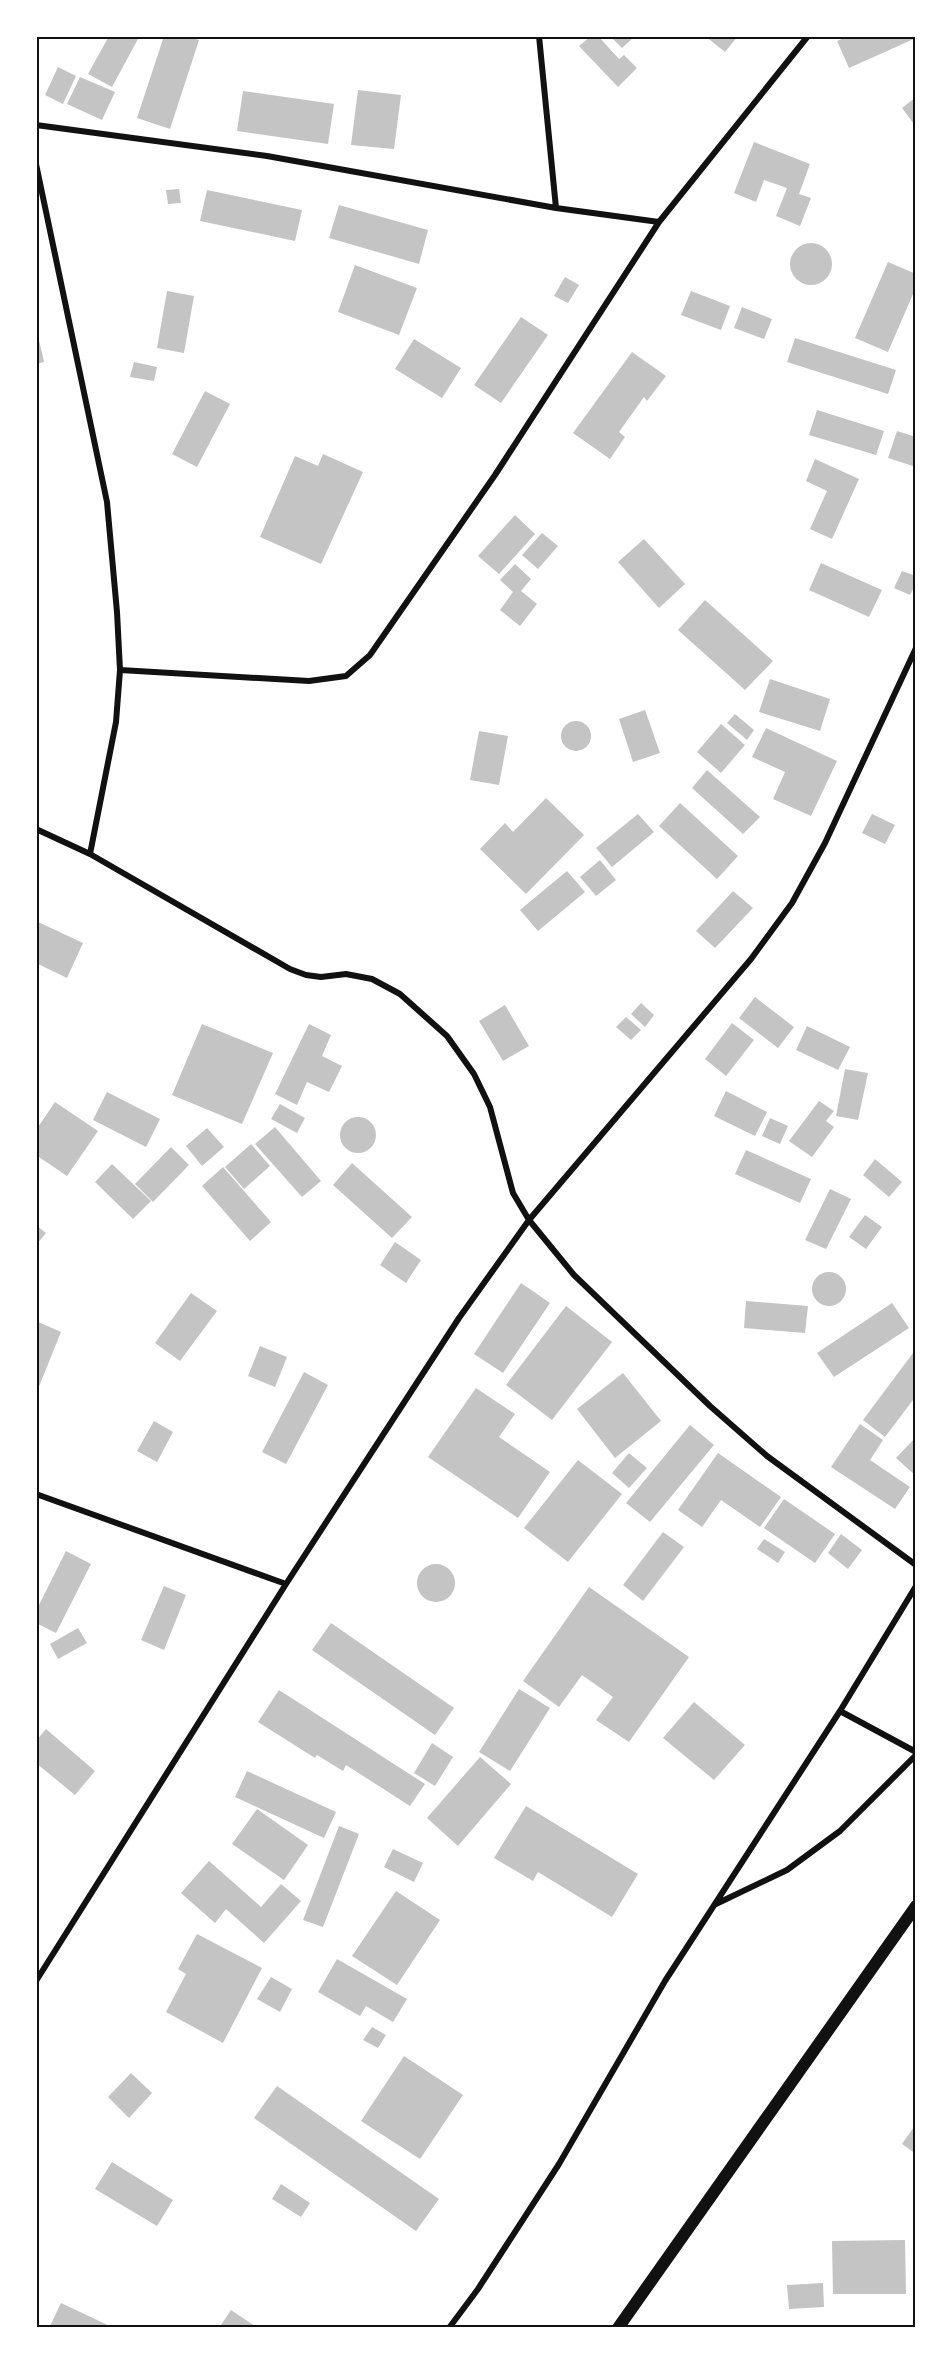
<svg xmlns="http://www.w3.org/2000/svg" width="952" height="2364" font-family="Jost,sans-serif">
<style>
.building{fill:#c4c4c4}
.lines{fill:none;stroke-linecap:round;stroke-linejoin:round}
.minor{stroke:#111;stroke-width:6}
.secondary{stroke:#111;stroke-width:12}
.neatline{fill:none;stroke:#111;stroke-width:2}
</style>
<rect width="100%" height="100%" fill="#fff"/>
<path class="building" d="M109,36H133L138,39L112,87L88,74Z
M164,36H188L199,40L170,129L137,118Z
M591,36H598L619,59L624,55L637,68L618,87L579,46Z
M610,36H635L622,48Z
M705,36H738L725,52Z
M849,36H916V38L849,68L837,41Z
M58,67L76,76L63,104L45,95Z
M80,77L115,92L102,120L67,104Z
M358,90L401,95L394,149L351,145Z
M243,91L334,104L328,144L237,131Z
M916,97V127L902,108Z
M754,142L810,164L799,194L811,198L800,226L776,216L787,188L764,180L756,202L734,193Z
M179,189L181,203L168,204L166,190Z
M207,190L302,210L295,241L200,221Z
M339,205L428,230L419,264L329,238Z
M790 264a21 21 0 1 1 42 0a21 21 0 1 1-42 0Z
M888,262L916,274V287L888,352L855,338Z
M355,265L417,288L399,335L338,312Z
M565,277L579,285L568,303L554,296Z
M167,291L194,296L184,353L157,348Z
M691,291L730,306L721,330L681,315Z
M742,307L772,319L764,339L734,328Z
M521,317L548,335L501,403L474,385Z
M36,327L44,362L36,364Z
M795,338L896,370L888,394L787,362Z
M414,339L461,368L442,398L395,369Z
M632,352L666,376L647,401L644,397L619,432L625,437L610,459L573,433Z
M134,362L157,367L154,381L130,377Z
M205,391L230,404L197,467L172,454Z
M817,410L884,431L876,455L809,435Z
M897,431L916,437V467L888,458Z
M323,454L363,472L321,564L260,537L295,456L318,466Z
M815,459L859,479L832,539L810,529L827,491L806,481Z
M515,515L535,534L499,574L478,556Z
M542,533L558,546L538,569L522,555Z
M644,539L685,584L659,608L618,562Z
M821,563L882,590L869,617L809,590Z
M515,564L531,579L521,591L537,604L520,626L500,610L513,592L500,580Z
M902,571L916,576V583L910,595L894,588Z
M705,600L773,661L745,690L678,630Z
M770,679L830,699L820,731L759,712Z
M645,710L660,753L633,762L619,719Z
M735,714L754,730L747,740L727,723Z
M561 736a15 15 0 1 1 30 0a15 15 0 1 1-30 0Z
M721,724L745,745L721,773L697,752Z
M766,728L837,761L811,816L773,799L785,772L752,757Z
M479,731L508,736L499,785L470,780Z
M707,770L760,817L743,834L692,788Z
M546,798L584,835L526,894L480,849L505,823L513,832Z
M680,803L738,856L717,879L659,826Z
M638,814L654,832L612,867L596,848Z
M872,814L895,825L885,844L862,833Z
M600,860L616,880L596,896L580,877Z
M567,871L585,892L538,931L520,910Z
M733,891L753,908L715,948L696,931Z
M36,921L83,943L67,978L36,963Z
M755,997L794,1027L778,1048L739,1018Z
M641,1003L654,1015L645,1027L631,1014Z
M505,1005L529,1046L503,1061L479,1021Z
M626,1017L641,1030L631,1040L616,1027Z
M732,1023L754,1040L726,1076L705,1059Z
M202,1024L273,1053L242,1124L172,1095Z
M309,1024L331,1035L322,1056L342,1066L329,1092L307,1082L297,1105L275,1094Z
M807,1026L850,1047L838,1070L796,1050Z
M845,1069L868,1073L858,1120L836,1116Z
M726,1091L767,1112L755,1136L714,1116Z
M107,1092L160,1119L146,1147L93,1120Z
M819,1101L834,1111L826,1121L834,1127L812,1157L789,1141Z
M55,1102L98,1131L67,1176L36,1155V1130Z
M280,1104L305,1118L297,1133L271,1119Z
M340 1135a18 18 0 1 1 36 0a18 18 0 1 1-36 0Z
M770,1118L788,1126L780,1144L762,1136Z
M275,1127L321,1181L302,1197L255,1144Z
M207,1128L224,1147L202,1166L186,1146Z
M251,1144L270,1166L244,1189L225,1167Z
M171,1147L189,1165L153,1202L135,1184Z
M746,1150L811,1179L800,1203L735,1174Z
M875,1159L902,1182L889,1197L863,1175Z
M352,1163L412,1217L392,1238L333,1185Z
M112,1164L151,1201L133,1219L95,1182Z
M223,1167L271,1222L250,1241L202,1186Z
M830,1189L851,1199L826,1249L805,1240Z
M865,1215L882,1227L866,1249L849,1237Z
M36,1225L46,1233L36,1245Z
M395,1242L421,1260L406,1283L380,1265Z
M812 1289a17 17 0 1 1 34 0a17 17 0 1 1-34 0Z
M521,1283L550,1303L503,1373L474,1354Z
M191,1293L217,1311L180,1361L155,1343Z
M746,1301L808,1306L805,1333L744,1328Z
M892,1303L909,1328L834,1377L817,1353Z
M566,1306L612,1342L552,1420L506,1385Z
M36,1321L61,1332L36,1394Z
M260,1346L287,1357L275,1387L248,1376Z
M916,1349V1396L885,1437L863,1420Z
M304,1372L328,1385L286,1464L262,1452Z
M623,1373L661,1421L615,1458L577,1409Z
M476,1388L515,1414L499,1437L550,1472L518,1518L428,1457Z
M154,1421L173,1432L157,1462L137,1451Z
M860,1424L883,1440L870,1460L910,1487L895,1509L831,1467Z
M690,1425L714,1445L650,1522L626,1503Z
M916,1437V1476L896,1458Z
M629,1453L647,1468L629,1488L612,1473Z
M718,1453L781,1497L760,1527L721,1500L702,1527L678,1510Z
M578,1460L622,1494L568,1562L524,1528Z
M784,1499L835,1534L815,1563L764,1528Z
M663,1532L684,1547L643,1601L623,1585Z
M841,1534L862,1550L848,1569L828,1553Z
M764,1539L785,1552L778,1563L757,1549Z
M66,1551L91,1564L56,1633L36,1623V1611Z
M417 1583a19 19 0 1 1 38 0a19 19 0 1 1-38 0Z
M164,1586L186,1595L164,1650L141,1640Z
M589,1587L689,1657L629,1742L596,1720L613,1697L582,1675L559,1707L523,1681Z
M331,1623L454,1708L435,1735L312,1650Z
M78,1628L87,1643L58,1659L50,1644Z
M519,1689L550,1708L510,1771L479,1752Z
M279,1690L425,1784L410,1806L346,1765L343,1771L317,1755L315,1758L258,1722Z
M694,1702L745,1745L714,1780L663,1738Z
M46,1729L95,1771L75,1795L36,1763V1741Z
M432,1743L453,1757L435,1786L414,1773Z
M480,1757L511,1784L458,1846L427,1818Z
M247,1771L336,1812L324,1838L235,1797Z
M526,1806L638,1874L612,1917L538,1872L533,1881L494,1858Z
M257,1809L308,1845L284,1880L232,1844Z
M339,1826L359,1834L323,1927L303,1920Z
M393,1849L423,1863L414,1882L384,1867Z
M209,1861L261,1907L281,1884L301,1901L264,1943L226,1909L215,1923L181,1893Z
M396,1891L440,1920L397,1985L352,1956Z
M197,1934L262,1968L223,2043L166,2012L186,1974L178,1969Z
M337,1959L407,1999L393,2022L366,2006L360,2016L318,1992Z
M271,1977L292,1989L280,2012L257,1999Z
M372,2027L386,2035L378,2048L363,2040Z
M404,2056L463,2095L420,2159L361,2121Z
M131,2073L152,2093L129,2118L108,2097Z
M277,2086L439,2199L416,2231L254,2118Z
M916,2124V2154L902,2144Z
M112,2162L173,2200L157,2226L95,2189Z
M281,2184L310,2203L301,2217L272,2199Z
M905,2240L906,2294H833L832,2241Z
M823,2283L824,2307L789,2309L787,2285Z
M61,2303L114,2328H49Z
M231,2310L258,2328H219Z"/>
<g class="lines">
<path class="minor" d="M539,36L556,208
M36,125L267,156L556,208L659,222
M36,164L107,502L117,612L120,670L116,722L90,854
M120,670L309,681L346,676L370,655L495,475L659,222L808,36
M36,829L90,854L290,969L306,975L321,977L346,974L372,979L400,994L447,1036L474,1074L490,1107L513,1193L529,1220L574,1275L710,1406L767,1456L916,1565
M36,1494L286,1584
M840,1711L916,1752
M716,1904L787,1870L840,1831L916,1755
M36,1981L286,1584L459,1318L529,1220L751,959L792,903L825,843L916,648
M449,2328L478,2289L559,2164L665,1981L840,1711L916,1586"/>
<path class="secondary" d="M618,2328L916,1906"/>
</g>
<rect width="952" height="2364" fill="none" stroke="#ffffff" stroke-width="75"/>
<rect x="38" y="38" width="876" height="2288" class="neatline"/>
</svg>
